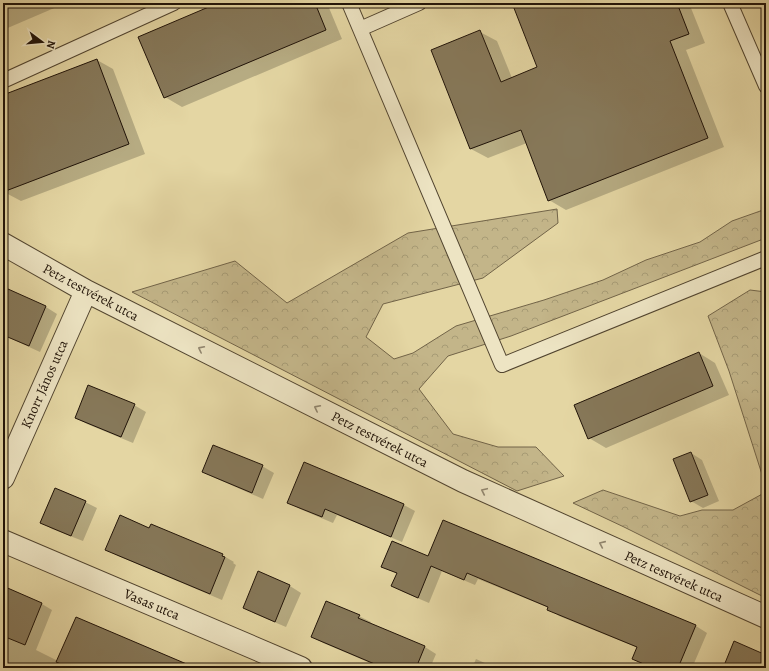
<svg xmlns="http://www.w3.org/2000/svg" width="769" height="671" font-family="Alegreya,serif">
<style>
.forest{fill:url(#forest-crowns);stroke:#726448}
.shadow{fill:#0003}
.building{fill:#867859;stroke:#201308}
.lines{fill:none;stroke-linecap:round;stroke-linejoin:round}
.lane-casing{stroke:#51442f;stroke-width:16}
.street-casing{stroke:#51442f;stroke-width:24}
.lane{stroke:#ede4c3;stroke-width:14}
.street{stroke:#ede4c3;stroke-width:22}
.oneway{stroke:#91866f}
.labels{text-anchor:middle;stroke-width:3;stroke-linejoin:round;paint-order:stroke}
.street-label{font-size:14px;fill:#201308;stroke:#ede4c3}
</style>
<defs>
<pattern id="forest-crowns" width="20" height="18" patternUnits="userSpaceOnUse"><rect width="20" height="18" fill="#c3b589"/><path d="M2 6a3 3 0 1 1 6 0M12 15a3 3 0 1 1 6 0" fill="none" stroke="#a79b75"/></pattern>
</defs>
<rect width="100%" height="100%" fill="#e4d6a3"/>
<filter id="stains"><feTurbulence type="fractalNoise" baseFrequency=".005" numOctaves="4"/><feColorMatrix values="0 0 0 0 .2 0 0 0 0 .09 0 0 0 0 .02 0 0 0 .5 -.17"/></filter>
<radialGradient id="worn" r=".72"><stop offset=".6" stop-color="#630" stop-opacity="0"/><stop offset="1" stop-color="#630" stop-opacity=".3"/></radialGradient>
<path class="forest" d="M557,209L558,223L483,278L383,304L366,337L394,359L413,353L456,326L544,300L603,280L646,260L700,242L732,221L766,209V238L511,336L448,356L419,389L453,434L498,447H536L564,476L517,491L132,292L235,261L287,303L408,233Z
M750,290L766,292V487L729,371L708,316Z
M603,490L680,516L702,510H733L766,492V598L624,527L573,503Z"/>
<path class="shadow" d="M3,3H66L3,30Z
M220,3H327L342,39L182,107L165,97Z
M513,3H689L705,43L686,50L724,147L566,210L549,200L527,143L488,158L471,149L480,32L497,41L512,78L539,68Z
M97,60L113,69L145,154L21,201L4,192L3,188V96Z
M8,290L46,307L57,314L40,352L3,335V302Z
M699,353L715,363L729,395L606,448L589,438Z
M134,405L146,412L133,443L87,424L76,418Z
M691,453L702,460L719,501L703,508L691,501Z
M305,463L404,505L415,511L402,542L337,515L333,523L300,509L288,502Z
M262,466L274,473L263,499L215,478L203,472Z
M85,502L97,508L83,541L52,529L41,522Z
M443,521L696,626L707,633L692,668H652L633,659L638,648L559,616L549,608L478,579L475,585L442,571L429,603L403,592L392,586L397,574L382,566L428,557Z
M152,525L222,555L234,562L233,563L236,565L222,600L118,556L106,549L150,529Z
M259,573L290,586L301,593L286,627L255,614L244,608Z
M7,589L42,604L52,610L36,650L58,661L193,668H69L57,661L54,668H3V598Z
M359,616L371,622L370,624L425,647L436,654L430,668H382L323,643L312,637Z
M476,659L496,668H472Z"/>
<path class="building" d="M218,3H315L326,30L164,98L138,37Z
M512,3H677L689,34L670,41L708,138L548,201L521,130L470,149L431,50L480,30L501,82L537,67Z
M97,59L129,144L3,192V95Z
M8,289L46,306L29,346L3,335V300Z
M699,352L713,386L588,439L574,405Z
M88,385L135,404L121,437L75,418Z
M213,445L263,465L252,493L202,472Z
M691,452L708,495L690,502L673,459Z
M304,462L404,504L391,537L325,509L322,517L287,503Z
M55,488L86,501L71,536L40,523Z
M120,515L149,528L151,524L223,554L222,556L225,557L210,594L105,550Z
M443,520L696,625L678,668H653L632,659L637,647L547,610L548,607L467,573L464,580L431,566L418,598L391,586L397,573L381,567L392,541L428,556Z
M258,571L290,585L275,622L243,608Z
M3,586L42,603L25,645L3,636Z
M326,601L360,615L358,618L425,646L416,668H384L311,637Z
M76,617L196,668H71L56,662Z
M734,641L766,655V668H723Z"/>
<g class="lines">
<defs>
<path id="lane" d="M349,3L502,365L766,258
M730,3L766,86
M360,29L419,3
M3,81L174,3"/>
<path id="street" d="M3,244L86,291L463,481L766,617
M3,478L86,291
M3,541L301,668"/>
</defs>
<use href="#lane" class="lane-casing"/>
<use href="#street" class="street-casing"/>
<use href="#lane" class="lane"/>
<use href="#street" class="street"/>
</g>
<defs><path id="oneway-chevron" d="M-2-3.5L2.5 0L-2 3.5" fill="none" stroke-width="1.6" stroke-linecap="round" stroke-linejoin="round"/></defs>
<g class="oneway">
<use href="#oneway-chevron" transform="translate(201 349) rotate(-153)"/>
<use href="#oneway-chevron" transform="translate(317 408) rotate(-153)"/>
<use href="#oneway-chevron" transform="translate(484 491) rotate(-155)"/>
<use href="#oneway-chevron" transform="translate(602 544) rotate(-156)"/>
</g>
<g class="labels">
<g class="street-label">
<text transform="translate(91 292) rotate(28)" y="5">Petz testvérek utca</text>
<text transform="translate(44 384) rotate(-66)" y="5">Knorr János utca</text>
<text transform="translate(380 439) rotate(27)" y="5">Petz testvérek utca</text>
<text transform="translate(674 576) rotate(24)" y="5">Petz testvérek utca</text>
<text transform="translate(152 604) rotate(23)" y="5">Vasas utca</text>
</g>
</g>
<rect width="769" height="671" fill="none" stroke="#e4d6a3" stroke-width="16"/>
<rect x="4" y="4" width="761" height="663" fill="none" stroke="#201308" stroke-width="2"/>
<rect x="8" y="8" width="753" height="655" fill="none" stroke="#201308"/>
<g transform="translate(42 42) rotate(106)" stroke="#ede4c3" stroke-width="3" paint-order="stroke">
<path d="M0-3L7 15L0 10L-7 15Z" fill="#201308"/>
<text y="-6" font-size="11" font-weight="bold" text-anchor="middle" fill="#201308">N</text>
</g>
<rect width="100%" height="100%" filter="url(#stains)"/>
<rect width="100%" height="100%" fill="url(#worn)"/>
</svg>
